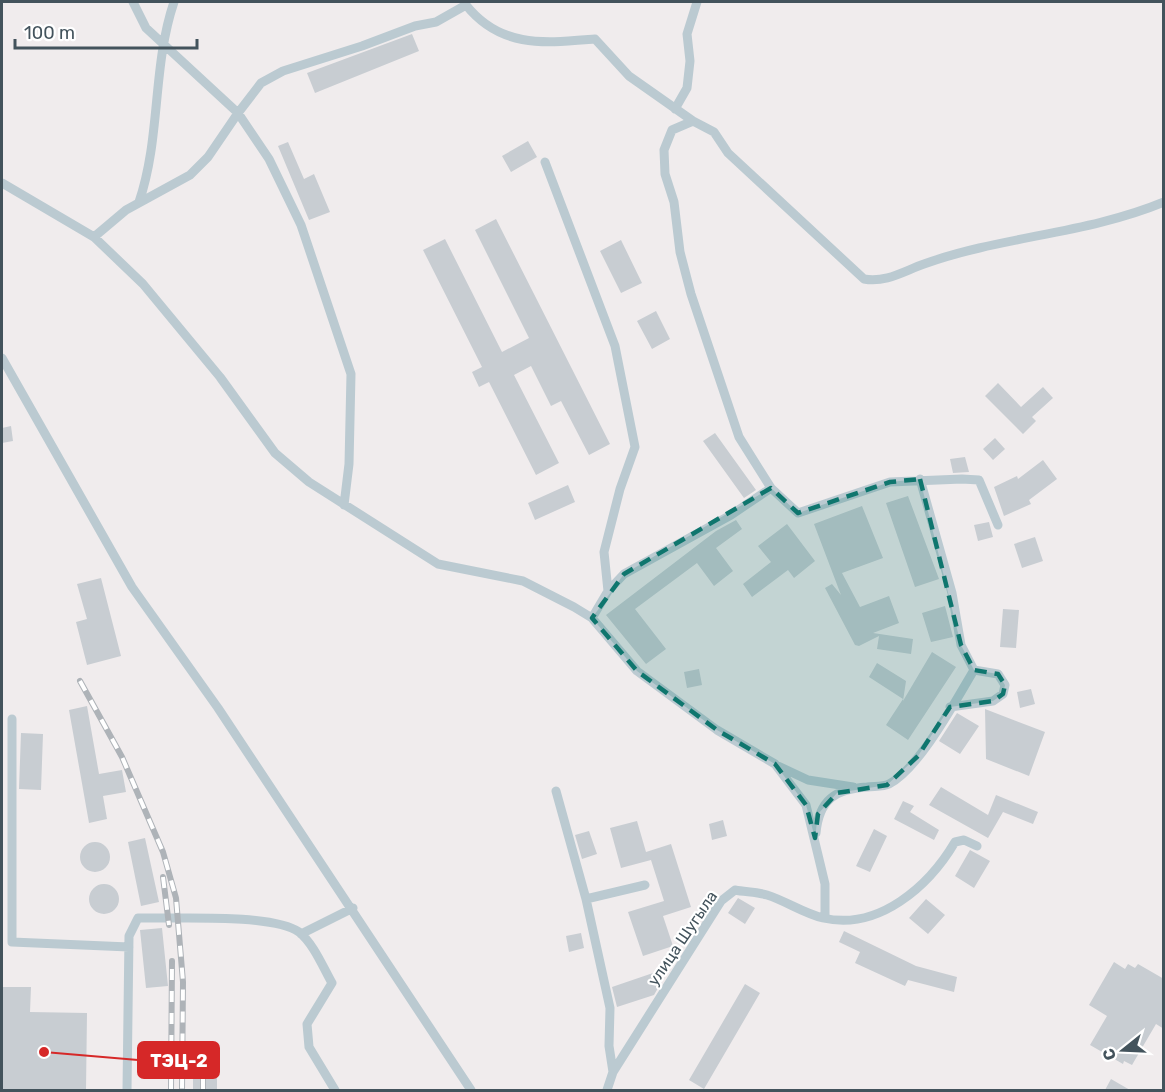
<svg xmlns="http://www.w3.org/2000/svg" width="1165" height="1092" font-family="Rubik,sans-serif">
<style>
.building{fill:#c8cdd2}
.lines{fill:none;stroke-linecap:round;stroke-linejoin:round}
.minor{stroke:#bbcad1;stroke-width:9}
.rail-casing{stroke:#aeb3b8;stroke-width:6}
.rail{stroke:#fff;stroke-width:4;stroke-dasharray:11;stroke-linecap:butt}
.marked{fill:#0f766e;fill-opacity:0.2;stroke:#0f766e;stroke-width:4.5;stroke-dasharray:12 8;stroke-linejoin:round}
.labels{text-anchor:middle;stroke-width:4.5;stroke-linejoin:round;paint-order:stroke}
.street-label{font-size:16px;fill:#43535c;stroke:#fff}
.leader{fill:none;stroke:#d62828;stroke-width:2}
.callout-dot{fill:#d62828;stroke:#fff;stroke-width:2}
.callout{fill:#d62828;stroke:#d62828;stroke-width:2}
.callout-label{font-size:18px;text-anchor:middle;font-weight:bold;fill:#fff}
</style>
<rect width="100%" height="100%" fill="#f0eced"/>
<path class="building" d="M412,34L419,51L315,93L307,73Z
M528,141L537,157L511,172L502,156Z
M288,142L304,179L314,174L330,212L309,220L278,146Z
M496,219L610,444L589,455L561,401L551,406L531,366L514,375L559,463L536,475L489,382L479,387L472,372L482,367L423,250L445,239L502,352L529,338L475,230Z
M621,240L642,283L621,293L600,251Z
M656,311L670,339L652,349L637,321Z
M998,383L1021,407L1043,387L1053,398L1032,417L1036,421L1023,434L985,396Z
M11,426L13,441L2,443V428Z
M715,433L756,490L744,498L703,441Z
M995,438L1005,449L993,460L983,449Z
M965,457L969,472L953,473L950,459Z
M1043,460L1057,479L1029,500L1031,504L1004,516L994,487L1017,476L1018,479Z
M568,485L575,502L535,520L528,503Z
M908,496L939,579L915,587L886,503Z
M862,506L883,558L842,573L860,607L889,596L899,623L873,633L913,639L911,654L877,649L879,636L859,646L855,645L825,588L832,584L841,595L814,524Z
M736,520L742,529L716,548L733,571L714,586L697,563L635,609L666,649L646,664L606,615L716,531Z
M989,522L993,537L978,541L974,525Z
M787,524L815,561L794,578L788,570L752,597L743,584L771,562L758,546Z
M1035,537L1043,561L1022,568L1014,544Z
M101,578L121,656L87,665L76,622L87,619L77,584Z
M945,606L953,637L931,642L922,613Z
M1003,609L1019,610L1016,648L1000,647Z
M932,652L956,667L908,740L886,725L903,699L869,677L877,663L906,681L903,701Z
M699,669L702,685L687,688L684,672Z
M1031,689L1035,704L1020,708L1017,692Z
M87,706L99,774L122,770L126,792L103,796L107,819L89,823L69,710Z
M985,709L1045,732L1029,776L986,759Z
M957,713L979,726L960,754L939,741Z
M21,733L43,734L41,790L19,789Z
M941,787L988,815L996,795L1038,812L1033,824L1003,812L988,838L929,805Z
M903,801L914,806L910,812L939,830L934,840L894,819Z
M723,820L727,836L712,840L709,824Z
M637,821L646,852L671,844L691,907L663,916L673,946L643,956L628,912L664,901L651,860L621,868L610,828Z
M874,829L887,836L870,872L856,866Z
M589,831L597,854L582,859L575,835Z
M145,838L159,902L141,906L128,842Z
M80 857a15 15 0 1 1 30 0a15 15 0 1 1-30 0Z
M970,850L990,861L974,888L955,876Z
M89 899a15 15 0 1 1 30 0a15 15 0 1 1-30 0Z
M738,898L755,908L745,924L728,913Z
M926,899L945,915L928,934L909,918Z
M162,928L168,986L146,988L140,930Z
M844,931L916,966L957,977L954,992L908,980L905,986L855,963L860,952L839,942Z
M581,933L584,948L569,952L566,936Z
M1114,962L1125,969L1128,964L1135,968L1138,964L1164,979V1029L1156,1024L1132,1065L1124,1061L1123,1064L1090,1045L1107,1016L1089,1005Z
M653,973L658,988L654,995L617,1007L612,987Z
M745,984L760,993L704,1089L689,1080Z
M2,987H31L30,1012L87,1013L86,1090H2Z
M193,1046H217V1090H193Z
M1111,1079L1130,1090H1105Z"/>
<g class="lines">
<path class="minor" d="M133,2L146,28L238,113L269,159L301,225L351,374L349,464L344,505
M675,109L687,88L690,61L687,34L697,2
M545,162L615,346L635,447L620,489L604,552L608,591
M2,183L94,237L143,284L220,377L275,453L309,482L438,564L523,581L574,607L592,618L637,671L717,730L775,764L806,805L825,884V918
M139,202C161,138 152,67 174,2
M94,237L126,210L190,175L208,157L238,113L261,83L283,71L362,46L415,26L436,22L466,5C501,49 546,43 595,39L629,76L693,121
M2,358L132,587L218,708L471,1090
M998,525L979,480L962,479L890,482L798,513L771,488L739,437L691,294L680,252L674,202L665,174L664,150L672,130L693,121L714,132L728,153L864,279C886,283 904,271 924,264C1002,236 1087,234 1164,202
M592,618L608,591L624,574L731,515L771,488
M950,707L993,701L1003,694L1005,685L998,674L974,670
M12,719V942L129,947
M778,766L808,780L853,787
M556,791L586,899L610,1008L609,1046L613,1072
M816,833C819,800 835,789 867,787C874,786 883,787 889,784C919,769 956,700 974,670L961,645L952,593L920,479
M586,899L645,885
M301,934L353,908
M127,1090L129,936L138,918C175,919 272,913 299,932C313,943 323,967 332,983L307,1024L309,1047L335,1090
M607,1090L613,1072L721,901L735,890C745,892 757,892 767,895C786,901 803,913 823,918C879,931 929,886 955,842L964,840L977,846"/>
<defs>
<path id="rail" d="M80,681L122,757L163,852L176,898L183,982L182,1090
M163,877L169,925
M171,1090L172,961
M203,1090V1051"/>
</defs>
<use href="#rail" class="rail-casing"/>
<use href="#rail" class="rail"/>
</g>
<path class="marked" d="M920,479L961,645L974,670L998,674L1005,685L1003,694L993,701L950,707L918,756L887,785L837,793L818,814L815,838L806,805L775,764L717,730L637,671L592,618L624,574L771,488L798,513L890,482Z"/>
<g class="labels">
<g class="street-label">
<text transform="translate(682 938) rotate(-56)" y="6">улица Шугыла</text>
</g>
</g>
<path class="leader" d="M44 1052L138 1060"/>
<circle class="callout-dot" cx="44" cy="1052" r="6"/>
<rect class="callout" x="138" y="1042" width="81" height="36" rx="6"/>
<g class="callout-label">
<text x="179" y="1067">ТЭЦ-2</text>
</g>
<rect width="1165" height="1092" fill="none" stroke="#43535c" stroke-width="6"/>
<g transform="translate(1123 1050) rotate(252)" stroke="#ffffff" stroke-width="4.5" paint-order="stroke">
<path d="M0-4.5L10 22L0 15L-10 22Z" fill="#43535c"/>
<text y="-9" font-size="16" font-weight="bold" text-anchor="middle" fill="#43535c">С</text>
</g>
<path d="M15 39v9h182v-9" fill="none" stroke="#43535c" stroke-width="3"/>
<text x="24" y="39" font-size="18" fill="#43535c" stroke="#ffffff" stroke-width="4.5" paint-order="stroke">100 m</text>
</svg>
